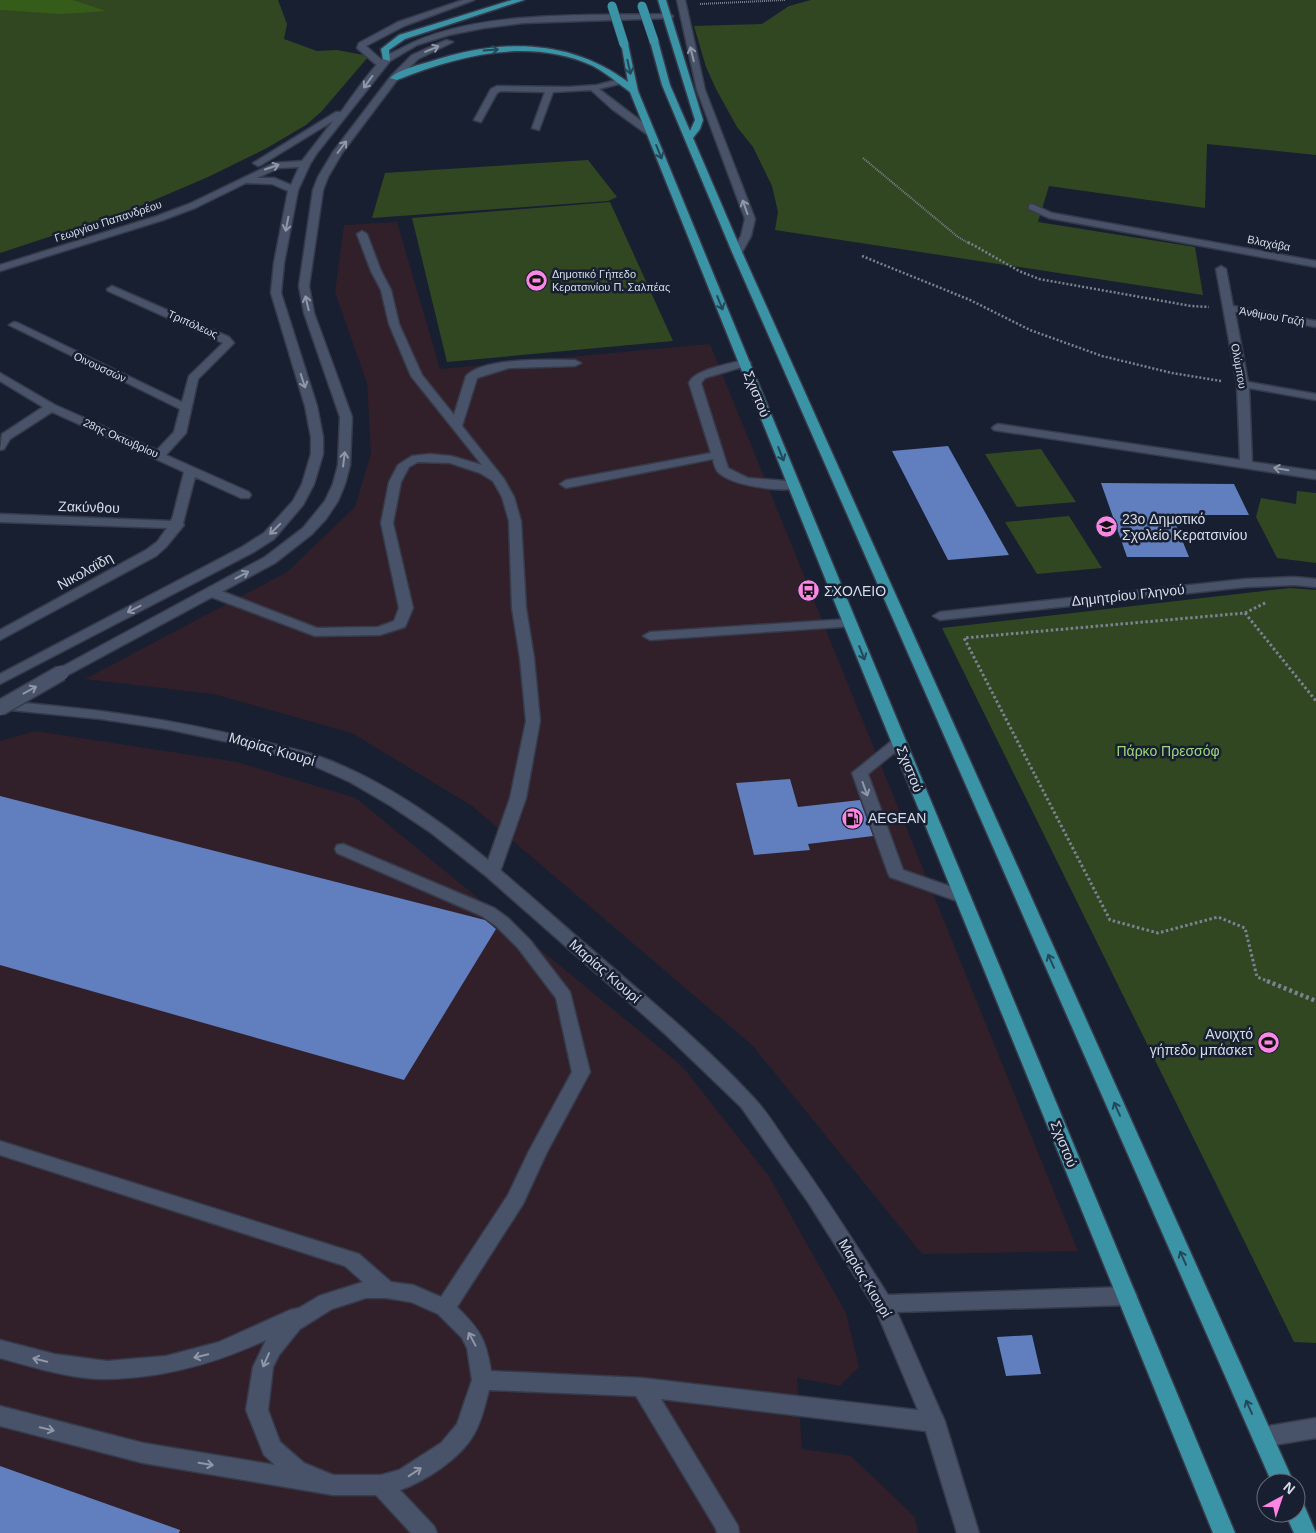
<svg xmlns="http://www.w3.org/2000/svg" width="1316" height="1533" font-family="Helvetica,sans-serif">
<style>
.industrial{fill:#312029}
.green{fill:#314722}
.forest{fill:#355c18}
.building{fill:#617ebf}
.lines{fill:none;stroke-linecap:round;stroke-linejoin:round}
.lane-casing{stroke:#363b4b;stroke-width:3}
.street-casing{stroke:#363b4b;stroke-width:3}
.secondary-casing{stroke:#363b4b;stroke-width:3}
.primary-casing{stroke:#363b4b;stroke-width:3}
.path-far3{stroke:#7b8291;stroke-width:2;stroke-dasharray:1 1;stroke-linecap:butt}
.path-far2{stroke:#7b8291;stroke-width:2.5;stroke-dasharray:2 2;stroke-linecap:butt}
.path-far1{stroke:#7b8291;stroke-width:3;stroke-dasharray:2.5 2.5;stroke-linecap:butt}
.path{stroke:#7b8291;stroke-width:4.5;stroke-dasharray:3 3;stroke-linecap:butt}
.lane{fill:#485268;fill-rule:evenodd}
.street{fill:#485268;fill-rule:evenodd}
.secondary{fill:#485268;fill-rule:evenodd}
.primary{fill:#3b93a6;fill-rule:evenodd}
.secondary-bridge-casing{stroke:#363b4b;stroke-width:18;stroke-linecap:butt}
.primary-bridge-casing{stroke:#363b4b;stroke-width:10;stroke-linecap:butt}
.secondary-bridge{stroke:#485268;stroke-width:15}
.primary-bridge{stroke:#3b93a6;stroke-width:9}
.oneway{stroke:#8f97a8}
.oneway2{stroke:#24485a}
.labels{text-anchor:middle;stroke-width:5;stroke-linejoin:round;paint-order:stroke}
.far-street-label{font-size:11px;fill:#d6dce9;stroke:#171f31}
.far-poi-label{font-size:11px;fill:#d6dce9;stroke:#171f31;text-anchor:start}
.street-label{font-size:14px;fill:#d6dce9;stroke:#171f31}
.poi-label{font-size:14px;fill:#d6dce9;stroke:#171f31;text-anchor:start}
.park-label{font-size:14px;fill:#9ed87b;stroke:#171f31}
</style>
<rect width="100%" height="100%" fill="#171f31"/>
<path class="industrial" d="M397,222L440,369L710,344L1078,1251L922,1254L752,1045L472,806L352,733L213,694L85,679L287,572L355,507L371,454L367,383L335,292L344,225Z
M35,731L237,762L356,798L682,1066L768,1175L846,1313L859,1367L840,1386L797,1378L802,1449L851,1456L915,1517L918,1533H0V741Z"/>
<path class="green" d="M0,0H278L287,24L284,39L317,51L337,50L369,56L321,112L306,125L267,148L208,177L131,210L0,253Z
M811,0H1316V155L1207,144L1205,208L1049,186L1038,222L1195,247L1203,295L775,230L778,212L772,186L753,147L737,127L716,89L706,67L694,26L762,24L789,6Z
M588,160L617,197L608,201L372,218L385,173Z
M610,202L673,341L447,362L412,218Z
M1041,449L1076,502L1017,507L985,454Z
M1297,491L1316,493V563L1277,558L1256,517L1261,498L1296,504Z
M1069,516L1102,568L1037,574L1005,522Z
M1290,588L1316,590V1343L1294,1342L942,628Z"/>
<path class="forest" d="M0,0H73L106,11L62,14L0,10Z"/>
<path class="building" d="M948,446L1009,555L948,560L892,451Z
M1101,483L1234,484L1249,515H1172L1189,557H1127Z
M790,779L798,807L860,800L873,836L808,844L810,850L754,855L736,783Z
M0,796L485,920L496,929L404,1080L0,965Z
M1032,1335L1041,1374L1006,1376L997,1337Z
M0,1466L180,1530L179,1533H0Z"/>
<g class="lines">
<defs>
<path id="lane" d="M677,0H685L705,90L755,219L751,236L741,254L737,255L732,252L741,236L745,219L697,90Z
M620,79H623V83L599,89L654,131V135H648L612,109L591,90L553,92L539,130L532,128L545,92L501,91L497,93L481,122L474,120L491,89L497,86L569,87L597,85Z
M362,231L367,234L381,271L391,290L399,324L422,375L454,415L466,376C484,357 549,360 575,360L581,363L575,366L509,368L477,378L462,426L504,479L514,497L521,521L526,608L534,658L540,721L526,798L500,872L498,876L492,877L486,876L484,872L510,798L526,721L520,658L512,608L509,521L502,497L493,481L480,473L450,463L418,462L409,467L401,482L393,523L413,608L405,627L380,635L315,636L206,595L204,592L211,588L216,589L317,628L378,627L394,621L399,608L381,523L389,482L398,465L412,456L430,454L451,456L482,465L411,376L389,324L381,290L371,271L357,234Z
M745,360L749,361L751,363L749,365L705,378L701,383L728,468L748,478L798,482L800,485L798,488C780,492 733,486 719,473C715,470 714,464 713,459L566,488L560,484L566,480L711,453L689,383C693,370 732,363 745,360Z
M850,619L857,623L855,626L650,640L643,636L650,632Z
M899,737L904,739L906,742L904,745L868,774L903,870L969,893L971,897L969,901L963,903L957,901L890,877L888,873L852,773L894,739Z
M343,844L494,908L508,918L530,940L570,992L590,1072L547,1152L523,1204L457,1307C480,1330 486,1339 491,1371L642,1378L934,1412L942,1415L945,1422L942,1429L934,1432L661,1399L738,1526L739,1533H717L716,1529L636,1396L489,1390C485,1404 482,1421 474,1434C462,1457 425,1482 400,1490L434,1526L437,1533H411L376,1495H333L143,1463L0,1426V1406L143,1443L275,1465L264,1455L246,1410L253,1367L266,1340C216,1363 164,1378 108,1379C74,1380 33,1367 0,1358V1340L54,1354L107,1361L166,1356L219,1342L290,1310L299,1308L319,1296L363,1282L345,1266L0,1155V1141L359,1254L391,1282L413,1285L441,1297L508,1195L529,1151L572,1072L556,998L518,948L496,926L482,916L337,853L335,849L337,845ZM366,1298H386L411,1302L438,1314L462,1338L467,1348L472,1380L457,1424L441,1443L399,1470L381,1475H333L304,1463L280,1442L268,1410L273,1367L279,1355L300,1329L332,1309Z"/>
<path id="street" d="M463,0H474L404,26L366,46L385,63V67H379L357,48L359,43L398,22Z
M1032,204L1052,213L1316,261V267L1049,218L1029,209V205Z
M1221,266L1226,269L1233,306L1316,321V327L1235,312L1248,382L1316,394V400L1249,388L1252,462L1316,471V479L994,430L992,428L994,426L998,424L1240,460L1237,384L1216,269Z
M112,286L229,337L234,343L198,379L186,433L166,455L249,492L251,495L249,498H241L195,477L183,523L184,525L166,547L156,556L0,640V630L146,550L157,542L167,528L0,522V514L171,521L173,516L184,472L52,412L10,439L4,449L0,450L2,434L43,407L0,381V373L55,405L157,450L174,432L180,409L9,325L14,322L18,323L182,402L189,376L223,343L108,291L107,289Z
M1294,577L1316,579V587L1294,585L1246,587L940,620L933,616L940,612L1246,579Z
M0,701C86,708 171,718 255,740C281,746 307,751 331,761C430,801 510,879 590,948C645,996 702,1042 752,1096C766,1110 777,1129 789,1146C824,1194 856,1245 888,1295L1127,1287L1134,1290L1137,1296L1134,1302L1127,1305L897,1312L945,1422L979,1533H957L923,1422L875,1308L808,1202L741,1107L663,1032L486,876L430,832L391,806L350,782L312,765L233,743L167,729L101,719L0,709Z
M1316,1418V1438L1263,1447L1255,1444L1252,1437L1255,1430L1263,1427Z"/>
<path id="secondary" d="M669,14L673,16L672,18L523,23L484,28L449,35L417,45L390,61L317,153L310,164L298,190L284,263L281,293L317,406L323,437V454L314,484L303,505L274,539L252,553L0,684V674L242,547L264,533L293,501L302,484L311,454V437L305,406L271,293L274,263L288,191L272,184L246,183L195,208L163,220L0,271V265L157,216L189,204L274,163L302,161L333,121L261,165L258,166L253,163L336,112H341C354,94 367,74 383,58C388,54 394,52 400,49C472,9 588,16 669,14ZM299,167L291,185L274,178H257L279,168Z
M446,40L453,42L418,59L397,80L342,153L328,177L323,190L309,286L314,313L352,417L350,465L345,484L338,501L326,519L312,534L275,563L66,676H56L54,673L56,670L265,557L303,528L325,501L333,484L338,465L340,417L304,313L299,286L313,190L318,177L333,152L391,76L412,55Z"/>
<path id="primary" d="M512,0H524L405,39L389,50L390,61L383,59L381,49L399,35Z
M658,0H666L703,120L700,129L693,138L742,252L1294,1483H1272L732,252L662,85L650,41L654,39L658,41L670,85L690,131L695,120Z
M621,42L628,44L638,91L857,623L1235,1533H1213L843,623L630,92C618,83 606,73 593,66C529,37 459,55 397,80L390,78C400,69 419,65 432,61C500,39 569,38 628,82Z
M1296,1502L1304,1505L1316,1533H1294L1285,1513H1296Z"/>
</defs>
<use href="#lane" class="lane-casing"/>
<use href="#street" class="street-casing"/>
<use href="#secondary" class="secondary-casing"/>
<use href="#primary" class="primary-casing"/>
<path class="path-far3" d="M700,4L785,0
M863,158L958,237L970,244"/>
<path class="path-far2" d="M968,242L1019,271L1039,279L1191,306L1209,307
M862,256L970,300L1030,330L1102,356L1172,373L1221,381"/>
<path class="path-far1" d="M1245,613L1267,602
M1270,982L1257,977L1245,928L1218,917L1158,933L1110,920L964,638L1245,613L1316,701"/>
<path class="path" d="M1267,981L1316,1001"/>
<use href="#lane" class="lane"/>
<use href="#street" class="street"/>
<use href="#secondary" class="secondary"/>
<use href="#primary" class="primary"/>
<defs>
<path id="secondary-bridge" d="M0,708L61,673"/>
<path id="primary-bridge" d="M612,6L624,44
M642,6L654,41"/>
</defs>
<use href="#secondary-bridge" class="secondary-bridge-casing"/>
<use href="#primary-bridge" class="primary-bridge-casing"/>
<use href="#secondary-bridge" class="secondary-bridge"/>
<use href="#primary-bridge" class="primary-bridge"/>
</g>
<defs><path id="oneway-shaft" d="M-6 0H5M1.5-3L5.5 0L1.5 3" fill="none" stroke-width="1.6" stroke-linecap="round" stroke-linejoin="round" transform="scale(1.25)"/></defs>
<g class="oneway">
<use href="#oneway-shaft" transform="translate(432 49) rotate(-23)"/>
<use href="#oneway-shaft" transform="translate(692 54) rotate(-104)"/>
<use href="#oneway-shaft" transform="translate(368 82) rotate(126)"/>
<use href="#oneway-shaft" transform="translate(342 147) rotate(-53)"/>
<use href="#oneway-shaft" transform="translate(272 167) rotate(-19)"/>
<use href="#oneway-shaft" transform="translate(745 207) rotate(-110)"/>
<use href="#oneway-shaft" transform="translate(287 224) rotate(101)"/>
<use href="#oneway-shaft" transform="translate(307 303) rotate(-103)"/>
<use href="#oneway-shaft" transform="translate(303 381) rotate(72)"/>
<use href="#oneway-shaft" transform="translate(344 459) rotate(-83)"/>
<use href="#oneway-shaft" transform="translate(1281 469) rotate(-171)"/>
<use href="#oneway-shaft" transform="translate(275 529) rotate(135)"/>
<use href="#oneway-shaft" transform="translate(242 575) rotate(-28)"/>
<use href="#oneway-shaft" transform="translate(134 609) rotate(153)"/>
<use href="#oneway-shaft" transform="translate(30 690) rotate(-29)"/>
<use href="#oneway-shaft" transform="translate(865 789) rotate(70)"/>
<use href="#oneway-shaft" transform="translate(472 1339) rotate(-118)"/>
<use href="#oneway-shaft" transform="translate(201 1356) rotate(166)"/>
<use href="#oneway-shaft" transform="translate(40 1360) rotate(-166)"/>
<use href="#oneway-shaft" transform="translate(266 1360) rotate(114)"/>
<use href="#oneway-shaft" transform="translate(47 1429) rotate(14)"/>
<use href="#oneway-shaft" transform="translate(206 1464) rotate(9)"/>
<use href="#oneway-shaft" transform="translate(415 1472) rotate(-33)"/>
</g>
<g class="oneway2">
<use href="#oneway-shaft" transform="translate(491 50) rotate(-4)"/>
<use href="#oneway-shaft" transform="translate(629 67) rotate(77)"/>
<use href="#oneway-shaft" transform="translate(659 152) rotate(68)"/>
<use href="#oneway-shaft" transform="translate(720 303) rotate(68)"/>
<use href="#oneway-shaft" transform="translate(781 454) rotate(68)"/>
<use href="#oneway-shaft" transform="translate(862 653) rotate(68)"/>
<use href="#oneway-shaft" transform="translate(1051 961) rotate(-114)"/>
<use href="#oneway-shaft" transform="translate(1117 1109) rotate(-114)"/>
<use href="#oneway-shaft" transform="translate(1183 1258) rotate(-114)"/>
<use href="#oneway-shaft" transform="translate(1249 1407) rotate(-114)"/>
</g>
<defs>
<symbol id="stadium-disc" viewBox="-11 -11 22 22"><circle r="9.5" fill="#fc86e3" stroke="#171f31"/><path d="M0-5a6.5 5 0 1 0 0 10a6.5 5 0 1 0 0-10ZM-3.5-1.8h7v3.6h-7Z" fill="#111"/></symbol>
<symbol id="school-disc" viewBox="-11 -11 22 22"><circle r="9.5" fill="#fc86e3" stroke="#171f31"/><path d="M0-5L7-2L0 1L-7-2ZM-4 1L0 2.5L4 1V4Q0 6-4 4Z" fill="#111"/></symbol>
<symbol id="bus-disc" viewBox="-11 -11 22 22"><circle r="9.5" fill="#fc86e3" stroke="#171f31"/><path d="M-5-6H5V4H4V6H2V4H-2V6H-4V4H-5ZM-3.5-4V0h7V-4ZM-3.5 1.2v1.5H-2V1.2ZM2 1.2v1.5H3.5V1.2Z" fill="#111"/></symbol>
<symbol id="fuel-disc" viewBox="-11 -11 22 22"><circle r="9.5" fill="#fc86e3" stroke="#171f31"/><path d="M-5.5-6h7V0h2V4h1.3V-2.5L3-4.5l.8-.8L6-3V5H2.5V1h-1V6h-7ZM-4.2-4.7v3.2H.2V-4.7Z" fill="#111"/></symbol>
</defs>
<g fill-rule="evenodd">
<use href="#stadium-disc" x="524" y="268" width="25" height="25"/>
<use href="#school-disc" x="1094" y="514" width="25" height="25"/>
<use href="#bus-disc" x="796" y="578" width="25" height="25"/>
<use href="#fuel-disc" x="840" y="806" width="25" height="25"/>
<use href="#stadium-disc" x="1256" y="1030" width="25" height="25"/>
</g>
<g class="labels">
<g class="far-street-label">
<text transform="translate(108 221) rotate(-18)" y="4">Γεωργίου Παπανδρέου</text>
<text transform="translate(1269 243) rotate(11)" y="4">Βλαχάβα</text>
<text transform="translate(1272 316) rotate(10)" y="4">Άνθιμου Γαζή</text>
<text transform="translate(193 324) rotate(24)" y="4">Τριπόλεως</text>
<text transform="translate(1239 366) rotate(80)" y="4">Ολύμπου</text>
<text transform="translate(100 367) rotate(25)" y="4">Οινουσσών</text>
<text transform="translate(121 438) rotate(24)" y="4">28ης Οκτωβρίου</text>
</g>
<g class="far-poi-label">
<text x="552" y="278">Δημοτικό Γήπεδο<tspan x="552" dy="13">Κερατσινίου Π. Σαλπέας</tspan></text>
</g>
<g class="street-label">
<text transform="translate(757 394) rotate(68)" y="5">Σχιστού</text>
<text transform="translate(89 507) rotate(2)" y="5">Ζακύνθου</text>
<text transform="translate(85 571) rotate(-29)" y="5">Νικολαϊδη</text>
<text transform="translate(1128 595) rotate(-6)" y="5">Δημητρίου Γληνού</text>
<text transform="translate(272 749) rotate(16)" y="5">Μαρίας Κιουρί</text>
<text transform="translate(910 769) rotate(68)" y="5">Σχιστού</text>
<text transform="translate(605 971) rotate(41)" y="5">Μαρίας Κιουρί</text>
<text transform="translate(1064 1144) rotate(68)" y="5">Σχιστού</text>
<text transform="translate(865 1278) rotate(59)" y="5">Μαρίας Κιουρί</text>
</g>
<g class="poi-label">
<text x="1122" y="524">23o Δημοτικό<tspan x="1122" dy="16">Σχολείο Κερατσινίου</tspan></text>
<text x="824" y="596">ΣΧΟΛΕΙΟ</text>
<text x="868" y="823">AEGEAN</text>
<text x="1253" y="1039" text-anchor="end">Ανοιχτό<tspan x="1253" dy="16">γήπεδο μπάσκετ</tspan></text>
</g>
<g class="park-label">
<text x="1168" y="756">Πάρκο Πρεσσόφ</text>
</g>
</g>
<g transform="translate(1281 1498) rotate(40)"><circle r="24" fill="#171f31" stroke="#636b7b"/>
<path d="M0-4L9 19L0 12L-9 19Z" fill="#fc86e3"/>
<text y="-8" font-size="14" font-weight="bold" text-anchor="middle" fill="#d6dce9">N</text>
</g>
</svg>
